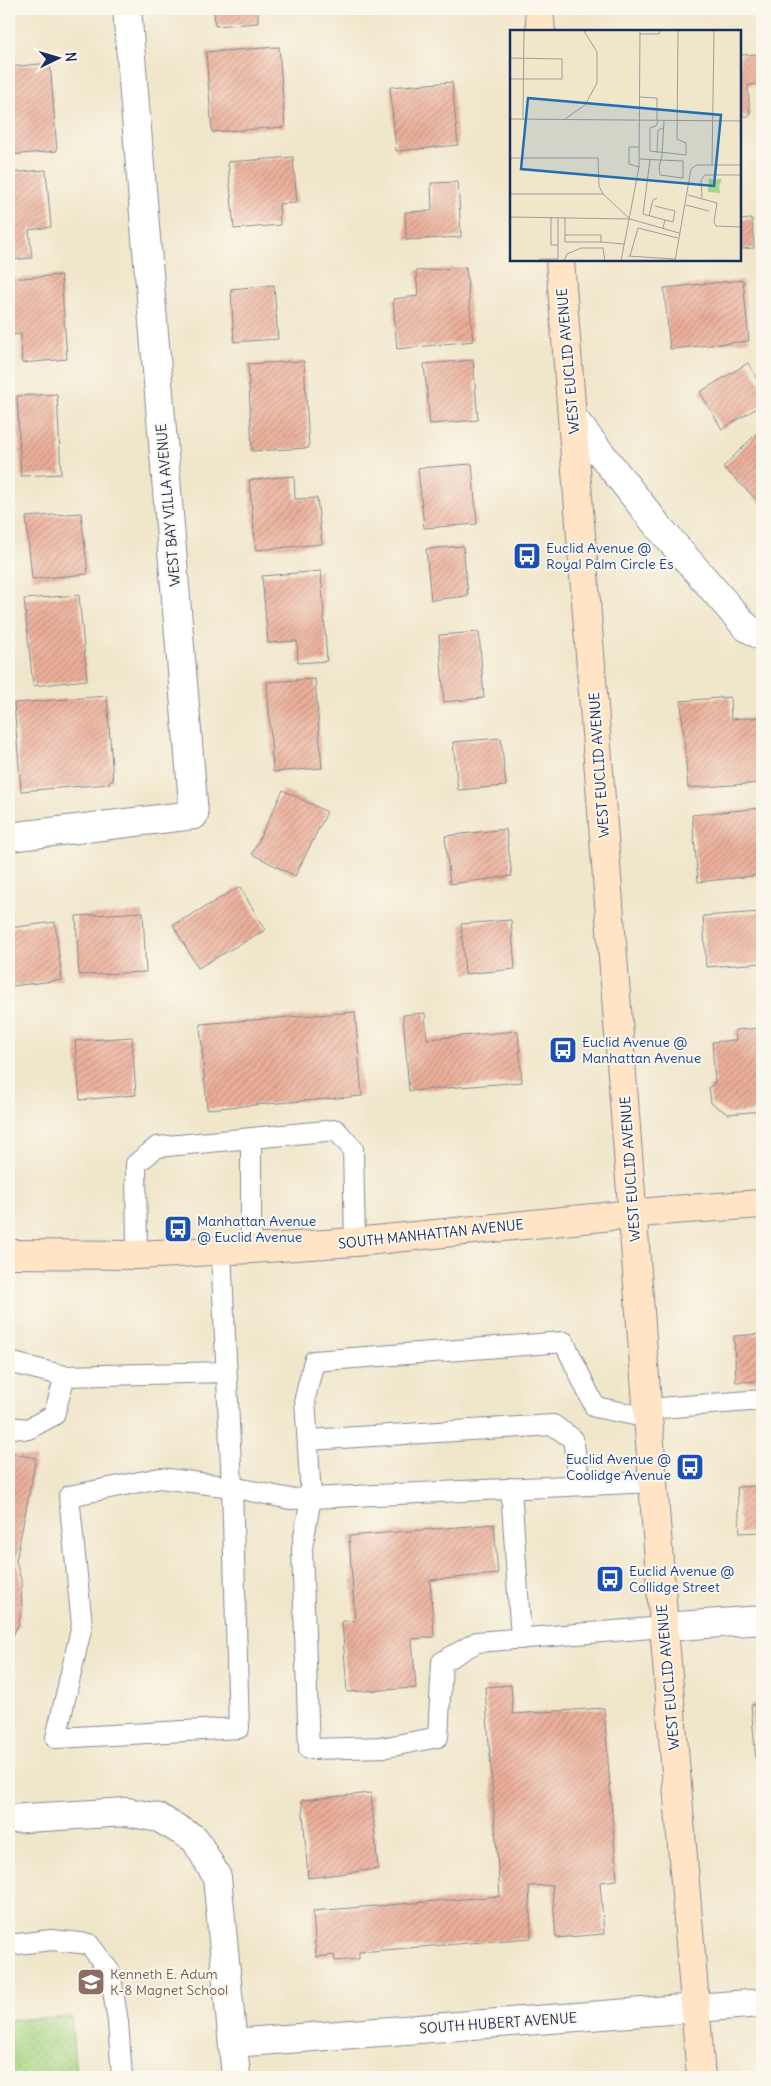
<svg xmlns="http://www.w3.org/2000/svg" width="771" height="2086" font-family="Delius,sans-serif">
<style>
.grass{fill:url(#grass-dots);stroke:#608270}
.building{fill:url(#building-hatch)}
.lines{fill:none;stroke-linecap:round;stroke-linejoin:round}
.lane-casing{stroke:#868a94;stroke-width:22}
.street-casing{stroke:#868a94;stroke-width:30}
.secondary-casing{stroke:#868a94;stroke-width:30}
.lane{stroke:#fff;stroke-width:20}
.street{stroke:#fff;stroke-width:28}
.secondary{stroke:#ffe4c6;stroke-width:28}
.labels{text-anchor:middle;stroke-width:4;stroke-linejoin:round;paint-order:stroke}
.street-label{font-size:14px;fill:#1b2f5e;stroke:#fbf7ec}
.transit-label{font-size:14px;fill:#164399;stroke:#fbf7ec;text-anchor:start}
.education-label{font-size:14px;fill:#785e54;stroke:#fbf7ec;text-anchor:start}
.inset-road{fill:none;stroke:#9b9d9f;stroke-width:1}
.view{fill:#1f6fb2;fill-opacity:0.15;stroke:#1f6fb2;stroke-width:2.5}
.inset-edge{fill:none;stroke:#1b2f5e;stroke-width:2.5}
</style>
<defs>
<pattern id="grass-dots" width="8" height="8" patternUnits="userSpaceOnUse" patternTransform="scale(1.25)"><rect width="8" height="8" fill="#a6d583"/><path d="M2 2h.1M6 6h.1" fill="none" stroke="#8eb774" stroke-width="1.8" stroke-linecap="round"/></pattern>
<pattern id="building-hatch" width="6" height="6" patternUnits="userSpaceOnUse" patternTransform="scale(1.25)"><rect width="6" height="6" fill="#ecaf99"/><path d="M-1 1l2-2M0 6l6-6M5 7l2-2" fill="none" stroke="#be8f80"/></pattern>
</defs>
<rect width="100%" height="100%" fill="#fbf7ec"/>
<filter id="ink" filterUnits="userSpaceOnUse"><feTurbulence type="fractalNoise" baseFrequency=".02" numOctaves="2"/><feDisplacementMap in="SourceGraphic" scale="10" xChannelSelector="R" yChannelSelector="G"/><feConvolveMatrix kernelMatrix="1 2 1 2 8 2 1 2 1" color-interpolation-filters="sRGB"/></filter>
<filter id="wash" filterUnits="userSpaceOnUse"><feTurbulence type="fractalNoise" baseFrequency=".0096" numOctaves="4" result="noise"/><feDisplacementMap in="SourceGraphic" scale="20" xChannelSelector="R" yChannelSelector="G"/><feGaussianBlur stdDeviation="1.12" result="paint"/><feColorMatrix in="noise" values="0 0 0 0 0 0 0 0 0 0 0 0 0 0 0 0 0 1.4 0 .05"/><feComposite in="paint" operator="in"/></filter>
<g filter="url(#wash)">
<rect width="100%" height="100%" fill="#f0e6ca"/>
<path class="grass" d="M71,2016L76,2077H9V2020Z"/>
<g id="blocks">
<path class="building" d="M214,9H258V23L215,26Z
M279,47L285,127L212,132L206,52Z
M762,54V84L748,85L750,116H740V55Z
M50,63L57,151L9,155V67Z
M452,82L458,145L396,151L390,87Z
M293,157L297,203L279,204L280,225L234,229L228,162Z
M46,170L51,227L29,230L32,258L9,260V173Z
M458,182L461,237L406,240L405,212L432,211L431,183Z
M752,219L754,248L740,249V220Z
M466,267L473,341L397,349L393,299L418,296L416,271Z
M61,275L67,359L22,363L21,334L9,335V279Z
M743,280L749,341L670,349L664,288Z
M274,285L278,339L234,342L231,289Z
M473,360L478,420L430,424L424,364Z
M304,361L309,448L252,451L248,364Z
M748,363L762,387V405L722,429L700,392Z
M57,394L61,474L21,476L17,396Z
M757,433L762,438V505L723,467Z
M472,464L477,524L424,528L418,468Z
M294,476L295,499L317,498L322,544L256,550L249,480Z
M81,513L88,574L32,579L26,517Z
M463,546L468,596L431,600L426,549Z
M321,571L327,661L298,663L297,641L268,643L262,576Z
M79,595L87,680L33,686L24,599Z
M479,632L484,698L444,702L439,635Z
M315,679L322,768L273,772L267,682Z
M107,696L113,781H109V784L21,791L14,703Z
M730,697L731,719L762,717V783L688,788L681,701Z
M501,738L506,786L458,790L453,742Z
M283,790L327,812L295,876L252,854Z
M762,808V875L698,882L692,815Z
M506,829L512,876L450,884L445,836Z
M240,887L265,930L198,968L173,925Z
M143,912L146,972L79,975L76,916Z
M762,912V963L706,967L703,916Z
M511,920L515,969L465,974L461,924Z
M55,922L62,980L12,986L9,964V928Z
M355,1012L362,1096L207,1109L200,1024Z
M425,1013L427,1039L518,1031L522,1082L409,1091L403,1015Z
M762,1028V1111L728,1114L711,1103L709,1087L715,1084L712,1042L736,1040L735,1030Z
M132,1037L136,1095L80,1100L75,1041Z
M762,1334V1381L736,1382L734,1336Z
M9,1453L36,1458L16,1561L21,1580L22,1609L18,1625L9,1644Z
M762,1486V1532L740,1533L737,1487Z
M494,1524L498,1574L430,1580L434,1637L412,1639L416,1688L347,1692L342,1621H355L349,1536Z
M511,1685L513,1714L604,1708L617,1880L600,1882L604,1934L556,1938L552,1885L529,1886L531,1938L359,1952V1959L335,1961L334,1955L316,1957L313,1911L500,1896L485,1687Z
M762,1704V1761H756L751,1705Z
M371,1793L378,1869L308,1878L302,1800Z"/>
</g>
</g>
<g filter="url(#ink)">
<use href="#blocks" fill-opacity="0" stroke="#868a94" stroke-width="1"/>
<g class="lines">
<defs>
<path id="lane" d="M251,1138V1249
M221,1251L232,1487L239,1728L56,1738L82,1625L69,1496L160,1478L232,1487L290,1499L653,1482
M137,1255L136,1164L157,1147L336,1130L353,1149L355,1242
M9,1362L65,1376L226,1372
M648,1409L762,1400
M649,1418L595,1407L564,1342L314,1361L305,1398L311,1498L302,1548L309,1749L387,1747L438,1737L442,1662L477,1642L664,1627
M9,1427L28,1429L54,1415L65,1376
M308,1440L553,1425L573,1439L580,1484
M511,1488L521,1639
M9,1945L51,1940L89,1944L110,1972L118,2022L122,2077"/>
<path id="street" d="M573,418L657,525L746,627L762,636
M9,837L194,815L127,9
M664,1627L762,1620
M9,1819L127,1812L159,1818L195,1839L217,1877L236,2077
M233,2043L762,2003"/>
<path id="secondary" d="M539,9L541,31
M560,260L664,1627L701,2077
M9,1254L137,1255L251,1249L355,1242L672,1210L762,1204"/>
</defs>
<use href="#lane" class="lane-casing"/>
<use href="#street" class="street-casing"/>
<use href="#secondary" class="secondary-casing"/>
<use href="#lane" class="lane"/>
<use href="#street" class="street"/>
<use href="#secondary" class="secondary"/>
</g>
</g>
<defs>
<symbol id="bus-square" viewBox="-11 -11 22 22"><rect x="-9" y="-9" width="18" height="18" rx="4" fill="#1a4fb4" stroke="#fbf7ec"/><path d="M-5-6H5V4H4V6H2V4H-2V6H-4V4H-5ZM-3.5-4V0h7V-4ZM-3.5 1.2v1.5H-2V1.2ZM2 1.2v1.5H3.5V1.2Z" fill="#fff"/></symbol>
<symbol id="school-square" viewBox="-11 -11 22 22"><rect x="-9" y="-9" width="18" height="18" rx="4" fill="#8d6e63" stroke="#fbf7ec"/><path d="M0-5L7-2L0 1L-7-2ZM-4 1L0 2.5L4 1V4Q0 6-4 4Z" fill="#fff"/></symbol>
</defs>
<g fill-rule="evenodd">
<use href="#bus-square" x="511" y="540" width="32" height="32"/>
<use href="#bus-square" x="547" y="1034" width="32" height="32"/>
<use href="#bus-square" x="162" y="1213" width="32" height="32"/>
<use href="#bus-square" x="674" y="1451" width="32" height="32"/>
<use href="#bus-square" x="594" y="1563" width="32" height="32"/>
<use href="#school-square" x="75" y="1966" width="32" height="32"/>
</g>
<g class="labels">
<g class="street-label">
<text transform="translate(568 361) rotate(-95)" y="5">WEST EUCLID AVENUE</text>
<text transform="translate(168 505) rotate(-95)" y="5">WEST BAY VILLA AVENUE</text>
<text transform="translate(599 765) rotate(-94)" y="5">WEST EUCLID AVENUE</text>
<text transform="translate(630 1169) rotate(-94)" y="5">WEST EUCLID AVENUE</text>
<text transform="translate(431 1234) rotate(-6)" y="5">SOUTH MANHATTAN AVENUE</text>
<text transform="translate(668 1677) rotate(-95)" y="5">WEST EUCLID AVENUE</text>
<text transform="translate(498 2023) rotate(-4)" y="5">SOUTH HUBERT AVENUE</text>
</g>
<g class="transit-label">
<text x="546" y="553">Euclid Avenue @<tspan x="546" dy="16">Royal Palm Circle Es</tspan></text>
<text x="582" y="1047">Euclid Avenue @<tspan x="582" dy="16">Manhattan Avenue</tspan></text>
<text x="197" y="1226">Manhattan Avenue<tspan x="197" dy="16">@ Euclid Avenue</tspan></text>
<text x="671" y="1464" text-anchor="end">Euclid Avenue @<tspan x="671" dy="16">Coolidge Avenue</tspan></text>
<text x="629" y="1576">Euclid Avenue @<tspan x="629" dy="16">Collidge Street</tspan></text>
</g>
<g class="education-label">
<text x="110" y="1979">Kenneth E. Adum<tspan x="110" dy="16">K-8 Magnet School</tspan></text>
</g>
</g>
<g transform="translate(510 30)">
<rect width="231" height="231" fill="#f0e6ca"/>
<path d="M199,149H212L209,156L210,163L198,162Z" fill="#a6d583"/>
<path class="inset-road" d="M130,4H149L150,1M0,28L52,29V49H0M129,67L147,68V91M0,89L232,91M55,89L75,75L87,53V22L74,1M13,90L14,1M148,91L146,96L140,98V121L176,125V113L167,109L168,1M147,123L148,100L153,98M0,128H88L89,156L93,164M129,129L173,131V148L150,145L149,137L151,130L152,125L154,91M140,130L133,184L155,190L153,198M202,134L204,1M129,137L119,134V117H129M0,164H93L120,189M178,165L207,173L204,192L206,196L232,197M192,168L191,150L195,145H232M176,175L199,181M145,176L165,181L163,192L155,190M139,186L143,170L147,168M0,187L120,189L169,203M41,187V215H48V187M55,205H91V212H55V187M91,212L114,214M118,226L165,229M120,226L128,198L168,208M29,229H48V215M54,231L57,224L71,218H93L95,231M111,231L129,137L130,1M165,231L181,139L187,135H232"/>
<path class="view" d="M18,68L211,85L204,156L11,139Z"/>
<rect width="231" height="231" class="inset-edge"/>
</g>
<rect width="771" height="2086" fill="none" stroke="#fbf7ec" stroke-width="30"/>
<g transform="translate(58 58) rotate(85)" stroke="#fbf7ec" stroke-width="4" paint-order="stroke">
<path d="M0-4L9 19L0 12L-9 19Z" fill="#1b2f5e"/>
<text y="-8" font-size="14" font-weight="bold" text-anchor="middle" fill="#1b2f5e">N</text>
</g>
</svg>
